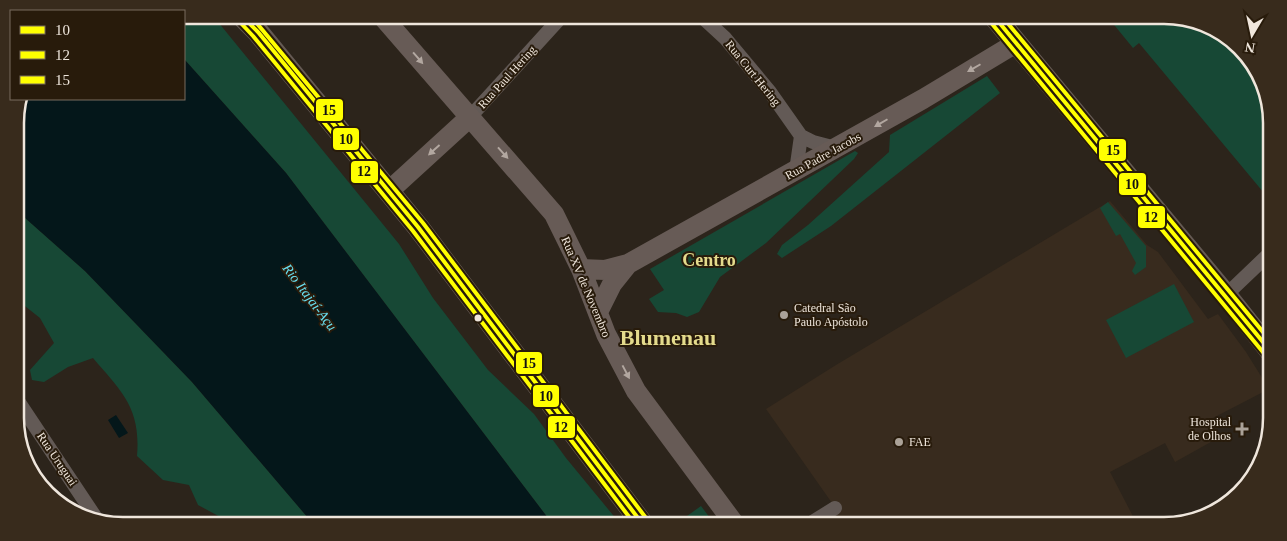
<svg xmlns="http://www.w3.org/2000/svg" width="1287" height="541" font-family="Georgia,serif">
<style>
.education{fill:#382b1e}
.green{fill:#174835}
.water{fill:#04171a}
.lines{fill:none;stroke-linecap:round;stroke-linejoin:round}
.street{stroke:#635a56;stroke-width:14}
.secondary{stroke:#675b56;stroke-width:20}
.primary{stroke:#655a54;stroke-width:22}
.bus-1-casing{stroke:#281b0b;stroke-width:8}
.bus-2-casing{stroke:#281b0b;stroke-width:8}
.bus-3-casing{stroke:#281b0b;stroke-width:8}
.bus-1{stroke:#ff0;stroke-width:4}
.bus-2{stroke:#ff0;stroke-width:4}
.bus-3{stroke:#ff0;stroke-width:4}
.oneway{fill:#b2a7a0}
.poi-dot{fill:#aba298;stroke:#281b0b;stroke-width:2}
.bus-dot{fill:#efe6dc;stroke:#281b0b;stroke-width:2}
.labels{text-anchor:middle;stroke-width:4;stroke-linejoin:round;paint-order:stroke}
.street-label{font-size:12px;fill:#efe6dc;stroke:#281b0b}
.poi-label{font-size:12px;fill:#efe6dc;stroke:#281b0b;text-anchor:start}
.water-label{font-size:14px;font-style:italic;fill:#69e1f2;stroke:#281b0b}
.district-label{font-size:18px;font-weight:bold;fill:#e4db8c;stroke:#281b0b}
.town-label{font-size:22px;font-weight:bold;fill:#e4db8c;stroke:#281b0b}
.rim{fill:none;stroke:#efe6dc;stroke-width:2.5}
.line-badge{stroke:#281b0b;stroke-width:2}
.pale-badge-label{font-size:14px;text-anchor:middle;font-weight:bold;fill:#111}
</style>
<rect width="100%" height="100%" fill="#2c241b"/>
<path class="education" d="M1110,201L1147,245L1158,252L1208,319L1218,314L1246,352L1269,389L1209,420L1218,438L1175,462L1165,443L1110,472L1138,526H1037L1032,518L1017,526H818L839,513L766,409L836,365Z"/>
<path class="green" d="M184,15H212L214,17L399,244L433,298L488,370L534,414L566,458L622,526H554L286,173L184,59Z
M1106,15H1165L1205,23L1250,57L1271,108V187L1264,193L1139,43L1133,48Z
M987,76L1000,93L831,226L782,258L777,254L782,245L808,225L889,152L890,135Z
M855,151L858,153L854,159L766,243L720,277L699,312L687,317L676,313L658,312L649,299L664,290L650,269Z
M1108,202L1146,246V267L1135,275L1132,271L1136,263L1120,234L1116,236L1100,208Z
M15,209L85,271L192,382L315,526H237L198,505L189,485L163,480L137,456C141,408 122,392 93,358L68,367L44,382L32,380L30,370L54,343L40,318L16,299Z
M1174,284L1194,322L1126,358L1106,320Z
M701,506L716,526H673Z"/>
<path class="water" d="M184,59L286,173L554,526H315L192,382L85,271L15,209V115L20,99H184Z
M116,415L128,433L119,438L108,420Z"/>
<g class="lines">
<path class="street" d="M700,15L725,38L770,92L801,136L813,142L836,148
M470,117L563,15
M796,171L801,136
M1226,295L1271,252
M1270,350L1272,324
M16,398L98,521
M806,526L835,508"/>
<path class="secondary" d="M381,15L554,214L581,269L606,334L636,391L736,526
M389,191L470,117
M581,269L605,270L628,264L923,99L1016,43
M598,312L612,284L628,264"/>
<path class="primary" d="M241,15L258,32L418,227L644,526
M993,15L1226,295L1272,353"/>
<defs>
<path id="bus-1" d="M241,15L258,32L418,227L644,526
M993,15L1272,353"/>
<path id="bus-2" d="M237,19L253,36L413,231L636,526
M988,19L1267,357"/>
<path id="bus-3" d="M250,15L423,223L649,522
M1001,15L1272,343"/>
</defs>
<use href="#bus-1" class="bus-1-casing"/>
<use href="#bus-2" class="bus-2-casing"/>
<use href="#bus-3" class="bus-3-casing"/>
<use href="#bus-1" class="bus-1"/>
<use href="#bus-2" class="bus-2"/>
<use href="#bus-3" class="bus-3"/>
</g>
<defs><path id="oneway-solid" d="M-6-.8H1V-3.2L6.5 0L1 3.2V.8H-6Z" transform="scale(1.25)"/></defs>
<g class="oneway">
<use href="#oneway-solid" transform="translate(418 58) rotate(49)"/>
<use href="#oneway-solid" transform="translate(974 68) rotate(150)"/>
<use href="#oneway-solid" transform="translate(881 123) rotate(150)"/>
<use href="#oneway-solid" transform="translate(434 150) rotate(138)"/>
<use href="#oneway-solid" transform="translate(503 153) rotate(48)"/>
<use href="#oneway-solid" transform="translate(626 372) rotate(62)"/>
</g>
<g class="poi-dot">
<circle cx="784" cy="315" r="5"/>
<path d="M1239.5 421.5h5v5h5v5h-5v5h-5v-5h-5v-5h5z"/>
<circle cx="899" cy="442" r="5"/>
</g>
<circle class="bus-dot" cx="478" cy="318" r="4.5"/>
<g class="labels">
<g class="street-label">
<text transform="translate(753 73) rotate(51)" y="4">Rua Curt Hering</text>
<text transform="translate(507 77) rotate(-48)" y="4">Rua Paul Hering</text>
<text transform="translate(823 156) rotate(-29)" y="4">Rua Padre Jacobs</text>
<text transform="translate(586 287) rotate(67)" y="4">Rua XV de Novembro</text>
<text transform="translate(57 459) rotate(56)" y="4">Rua Uruguai</text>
</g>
<g class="poi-label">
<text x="794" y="312">Catedral São<tspan x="794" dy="14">Paulo Apóstolo</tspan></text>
<text x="1231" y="426" text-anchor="end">Hospital<tspan x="1231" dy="14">de Olhos</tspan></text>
<text x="909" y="446">FAE</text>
</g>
<g class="water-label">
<text transform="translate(310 297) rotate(53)" y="5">Rio Itajaí-Açu</text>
</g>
<g class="district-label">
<text x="709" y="266">Centro</text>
</g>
<g class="town-label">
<text x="668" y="345">Blumenau</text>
</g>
</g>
<path d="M0 0H1287V541H0ZM123 24H1164A99 99 0 0 1 1263 123V418A99 99 0 0 1 1164 517H123A99 99 0 0 1 24 418V123A99 99 0 0 1 123 24Z" fill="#382b1c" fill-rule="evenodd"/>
<path class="rim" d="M123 24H1164A99 99 0 0 1 1263 123V418A99 99 0 0 1 1164 517H123A99 99 0 0 1 24 418V123A99 99 0 0 1 123 24Z"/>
<g class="line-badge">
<rect x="315" y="98" width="29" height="24" rx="5" fill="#ff0"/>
<rect x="332" y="127" width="28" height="24" rx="5" fill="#ff0"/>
<rect x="1098" y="138" width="29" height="24" rx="5" fill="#ff0"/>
<rect x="350" y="160" width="29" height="24" rx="5" fill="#ff0"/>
<rect x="1118" y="172" width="29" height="24" rx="5" fill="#ff0"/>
<rect x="1137" y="205" width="29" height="24" rx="5" fill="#ff0"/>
<rect x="515" y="351" width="28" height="24" rx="5" fill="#ff0"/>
<rect x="532" y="384" width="28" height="24" rx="5" fill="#ff0"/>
<rect x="547" y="415" width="29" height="24" rx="5" fill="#ff0"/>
</g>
<g class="pale-badge-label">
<text x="329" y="115">15</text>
<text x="346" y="144">10</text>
<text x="1113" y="155">15</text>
<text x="364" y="176">12</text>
<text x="1132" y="189">10</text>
<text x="1151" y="222">12</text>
<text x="529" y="368">15</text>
<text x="546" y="401">10</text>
<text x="561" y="432">12</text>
</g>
<rect x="10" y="10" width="175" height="90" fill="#281b0b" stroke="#786c5f"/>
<rect x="20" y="26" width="25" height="8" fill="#ffff00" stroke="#786c5f"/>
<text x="55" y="35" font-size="15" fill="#efe6dc">10</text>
<rect x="20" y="51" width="25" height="8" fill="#ffff00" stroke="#786c5f"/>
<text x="55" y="60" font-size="15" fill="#efe6dc">12</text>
<rect x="20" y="76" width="25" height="8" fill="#ffff00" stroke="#786c5f"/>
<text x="55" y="85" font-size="15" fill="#efe6dc">15</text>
<g transform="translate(1252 35) rotate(189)" stroke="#281b0b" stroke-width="4" paint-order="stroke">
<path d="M0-4L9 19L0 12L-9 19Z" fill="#efe6dc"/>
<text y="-8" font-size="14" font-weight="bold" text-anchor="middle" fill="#efe6dc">N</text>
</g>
</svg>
